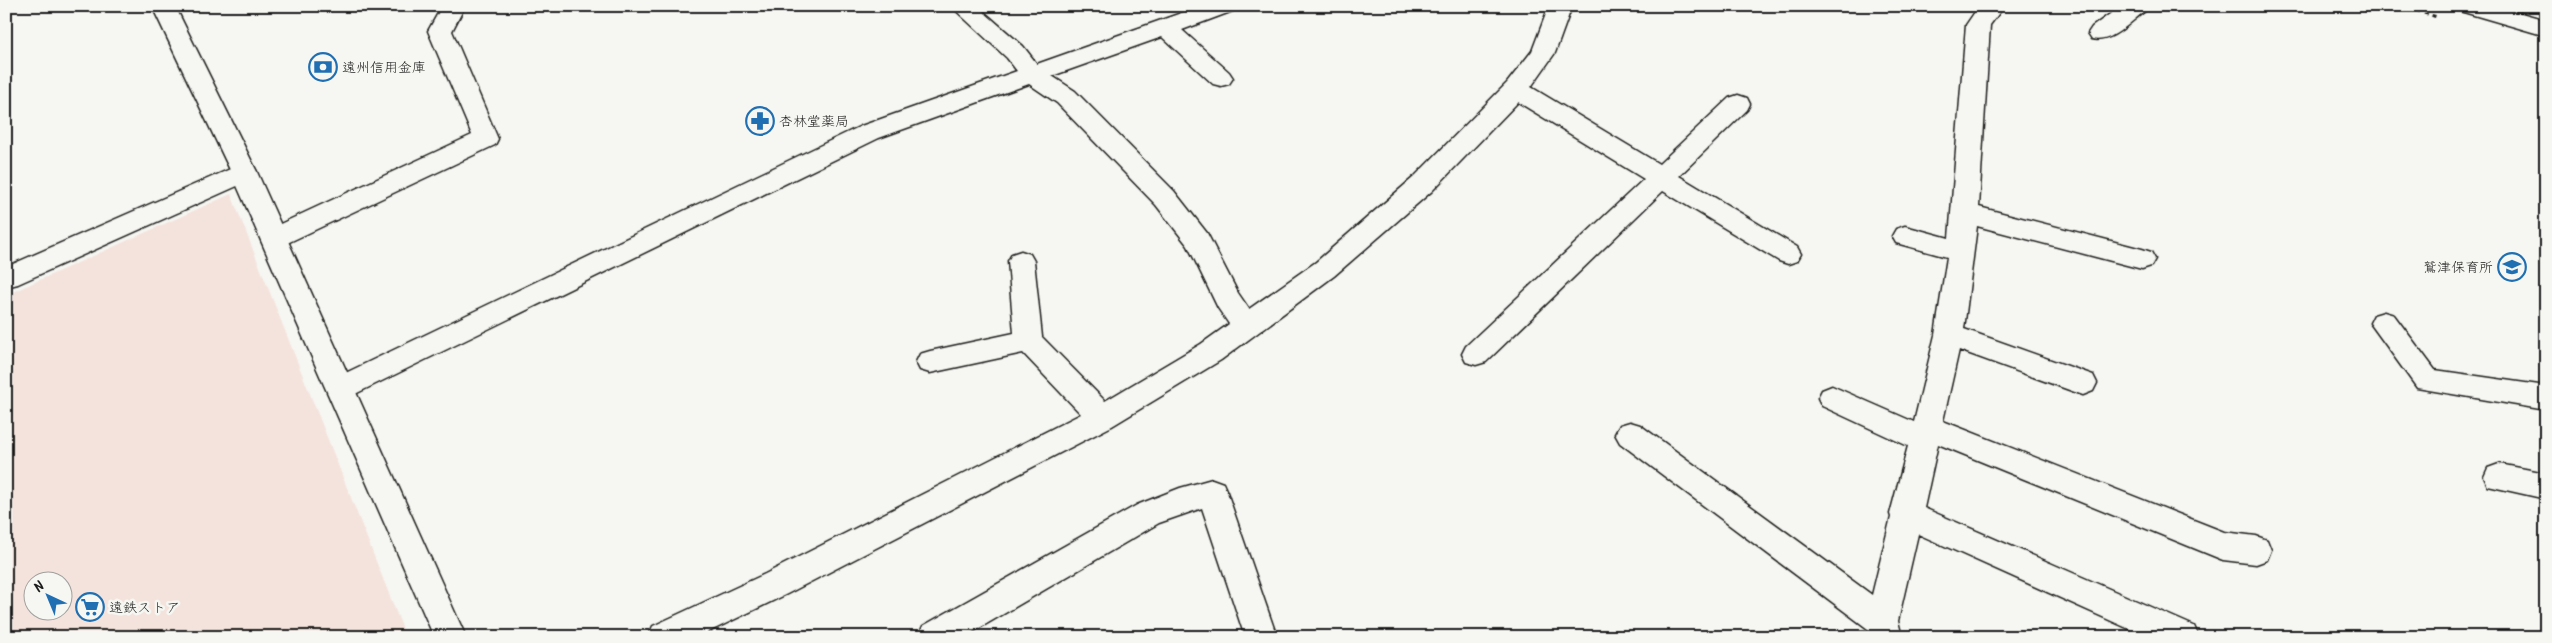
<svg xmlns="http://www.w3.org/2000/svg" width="2552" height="643" font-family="Kalam,'Klee One',sans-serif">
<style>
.built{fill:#f4e3dc;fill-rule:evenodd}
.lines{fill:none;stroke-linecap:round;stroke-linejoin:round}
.minor-casing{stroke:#1c1c1c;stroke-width:3}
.tertiary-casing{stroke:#1c1c1c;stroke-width:3}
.trunk-casing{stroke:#1c1c1c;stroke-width:3}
.path{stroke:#1c1c1c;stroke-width:3;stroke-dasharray:4 4;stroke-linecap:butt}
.minor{fill:#f6f6f2;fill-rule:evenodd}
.tertiary{fill:#f6f6f2;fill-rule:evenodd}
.trunk{fill:#f6f6f2;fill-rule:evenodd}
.labels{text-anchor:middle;stroke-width:5;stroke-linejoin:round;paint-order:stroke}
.poi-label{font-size:14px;fill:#1c1c1c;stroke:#f6f6f2;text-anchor:start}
</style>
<rect width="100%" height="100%" fill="#f6f6f2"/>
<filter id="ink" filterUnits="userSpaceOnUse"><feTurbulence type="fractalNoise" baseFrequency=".02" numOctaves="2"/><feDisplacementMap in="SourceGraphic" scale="10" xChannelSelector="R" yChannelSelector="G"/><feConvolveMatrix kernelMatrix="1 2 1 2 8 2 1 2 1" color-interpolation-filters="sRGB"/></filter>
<g filter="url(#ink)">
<path class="built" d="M231,194L406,637H6V295ZM32,580H62V610H32Z"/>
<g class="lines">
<defs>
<path id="minor" d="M442,6H465L452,31L498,139L495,145L283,245L274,248L265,245L261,238L265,231L472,135L428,31Z
M951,6H977L1023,46L1037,64L1201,6H1236L1233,11L1182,30L1229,72L1233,78L1229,84L1221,86L1213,84L1162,37L1052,76L1075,91L1174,191L1207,233L1238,293L1249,309L1316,262L1414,177L1507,83L1532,51L1549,6H1572L1555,53L1531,87L1659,164L1729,98L1738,95L1747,98L1750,104L1747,110L1679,176L1797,247L1801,254L1797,261L1788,264L1779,261L1663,191L1486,362L1476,365L1466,362L1462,354L1466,346L1644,179L1518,102L1432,191L1334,276L1221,360L1112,426L787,594L698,637H648L653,626L765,574L1081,414L1023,353L930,373L920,370L916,362L920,354L930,351L1014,333L1008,261L1012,254L1021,251L1030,254L1034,261L1042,337L1105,401L1201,344L1229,324L1218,308L1188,246L1156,205L1057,103L1029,84L879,138L351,396L341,400L331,396L327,388L331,380L861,126L1017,71L1007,58Z
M1979,6H2004L1990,25L1979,207L2142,249L2151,252L2155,259L2151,266L2142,269L1977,226L1964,329L2093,375L2097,383L2093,391L2083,395L1959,350L1943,421L2224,532L2256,536L2267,540L2271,550L2267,560L2256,564L2223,560L1938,444L1924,508L2194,626L2199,637H2147L1918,534L1898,621L1902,637H1870L1868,629L1620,443L1615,434L1620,425L1630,422L1640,425L1872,595L1891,517L1890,514L1908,446L1822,406L1818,398L1822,390L1832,386L1914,422L1935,335L1947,257L1896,243L1892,236L1896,229L1905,226L1949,238L1966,25Z
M2121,6H2148L2145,11C2130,22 2111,44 2092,39L2088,33L2092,27Z
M244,163L253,165L257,172L253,179L18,284L6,287V267Z
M2384,312L2394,315L2435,370L2546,386V410L2417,388L2370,323L2374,315Z
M2499,464L2546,473V499L2488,486L2484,477L2488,468Z
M1212,479L1223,483L1227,492L1277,637H1245L1202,508L1159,523L964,637H918L923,626L1137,505L1180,488Z"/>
<path id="tertiary" d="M152,6H175L257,172L466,637H434L231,172Z"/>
<path id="trunk" d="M2457,6H2496L2546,20V36L2460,11Z"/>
</defs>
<use href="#minor" class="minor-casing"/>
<use href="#tertiary" class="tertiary-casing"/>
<use href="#trunk" class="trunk-casing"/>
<path class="path" d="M2401,6L2437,17"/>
<use href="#minor" class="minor"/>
<use href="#tertiary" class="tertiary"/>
<use href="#trunk" class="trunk"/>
</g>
</g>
<defs>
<symbol id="bank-ring" viewBox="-11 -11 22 22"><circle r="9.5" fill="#f6f6f2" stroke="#1f6fb2" stroke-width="1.5"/><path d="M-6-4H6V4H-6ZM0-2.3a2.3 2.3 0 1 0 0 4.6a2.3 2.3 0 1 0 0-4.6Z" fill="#1f6fb2"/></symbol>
<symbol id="pharmacy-ring" viewBox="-11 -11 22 22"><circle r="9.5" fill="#f6f6f2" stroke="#1f6fb2" stroke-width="1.5"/><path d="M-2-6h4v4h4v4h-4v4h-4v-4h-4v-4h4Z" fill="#1f6fb2"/></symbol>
<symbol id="school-ring" viewBox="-11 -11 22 22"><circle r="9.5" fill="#f6f6f2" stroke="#1f6fb2" stroke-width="1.5"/><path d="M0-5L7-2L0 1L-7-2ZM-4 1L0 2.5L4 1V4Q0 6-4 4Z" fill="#1f6fb2"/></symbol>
<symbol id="supermarket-ring" viewBox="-11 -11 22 22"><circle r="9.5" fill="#f6f6f2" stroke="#1f6fb2" stroke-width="1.5"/><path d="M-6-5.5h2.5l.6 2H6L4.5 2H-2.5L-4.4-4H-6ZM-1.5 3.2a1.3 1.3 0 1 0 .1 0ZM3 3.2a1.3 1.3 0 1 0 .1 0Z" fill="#1f6fb2"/></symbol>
</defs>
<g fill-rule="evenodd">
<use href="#bank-ring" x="307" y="51" width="32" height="32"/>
<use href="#pharmacy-ring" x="744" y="105" width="32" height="32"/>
<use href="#school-ring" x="2496" y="251" width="32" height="32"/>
<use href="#supermarket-ring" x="74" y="591" width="32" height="32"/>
</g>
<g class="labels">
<g class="poi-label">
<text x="342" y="72">遠州信用金庫</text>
<text x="779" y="126">杏林堂薬局</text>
<text x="2493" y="272" text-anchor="end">鷲津保育所</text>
<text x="109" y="612">遠鉄ストア</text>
</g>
</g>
<rect width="2552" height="643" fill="none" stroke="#f6f6f2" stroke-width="25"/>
<rect x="12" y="12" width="2527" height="618" fill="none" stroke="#1c1c1c" stroke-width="2" filter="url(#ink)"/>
<g transform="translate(48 596) rotate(316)"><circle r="24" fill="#f6f6f2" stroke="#9f9f9c"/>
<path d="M0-4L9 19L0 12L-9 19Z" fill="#1f6fb2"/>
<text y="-8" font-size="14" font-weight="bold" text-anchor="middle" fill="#1c1c1c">N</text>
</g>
</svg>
